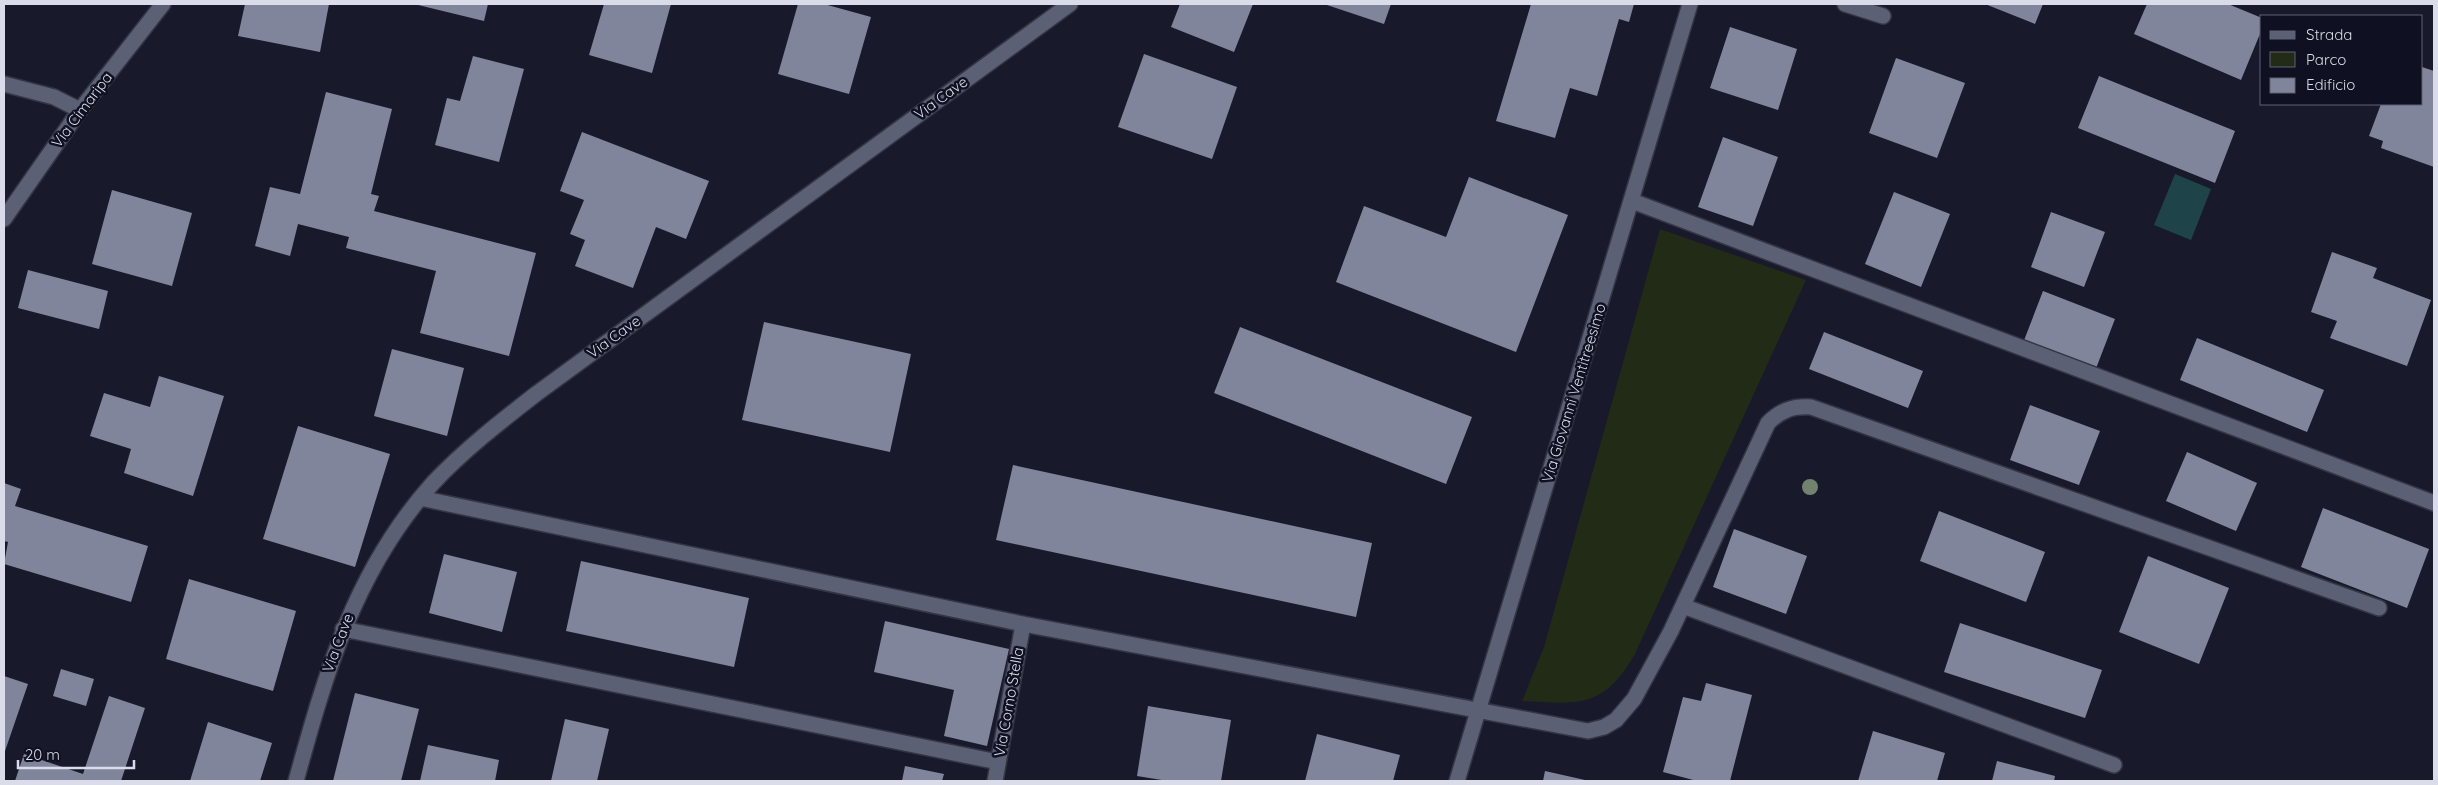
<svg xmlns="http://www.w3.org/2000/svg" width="2438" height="785" font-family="Quicksand,sans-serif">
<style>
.green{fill:#212b16}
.water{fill:#1e444a}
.building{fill:#81859c}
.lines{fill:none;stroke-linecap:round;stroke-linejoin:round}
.street-casing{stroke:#343443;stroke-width:18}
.street{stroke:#5c6075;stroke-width:15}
.tree{fill:#73826f}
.labels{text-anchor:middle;stroke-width:5;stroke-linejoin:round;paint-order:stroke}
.street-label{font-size:15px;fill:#dadce9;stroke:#0f1122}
</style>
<rect width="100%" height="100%" fill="#181a2c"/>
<path class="green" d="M1660,229L1806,280L1635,654C1603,709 1580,704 1522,701L1544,647Z"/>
<path class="water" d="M2175,174L2211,189L2191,240L2154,225Z"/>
<path class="building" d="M245,4H329L320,52L238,36Z
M414,4H488L484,21Z
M604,4H671L652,73L589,55Z
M798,4H824L871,17L849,94L778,74Z
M1180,4H1253L1234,52L1171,27Z
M1324,4H1391L1384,24Z
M1531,4H1634L1629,22L1619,19L1597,96L1570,88L1555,138L1496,121Z
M1985,4H2043L2035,24Z
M2147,4H2228L2262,18V29L2241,80L2134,34Z
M1730,27L1797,49L1778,110L1710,88Z
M1144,54L1237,87L1212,159L1118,127Z
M473,56L524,69L499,162L435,145L447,98L460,101Z
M1896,58L1965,83L1937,158L1869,133Z
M2422,67L2434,71V167L2381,148L2383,141L2369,136L2381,104H2422Z
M2099,76L2235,131L2215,183L2078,128Z
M326,92L392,109L371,194L379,196L374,211L536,253L509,356L420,333L436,271L346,248L349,237L298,224L290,256L255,246L270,187L300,194Z
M582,132L709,181L686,239L656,227L633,288L575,266L585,240L570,234L584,200L560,191Z
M1723,137L1778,157L1753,226L1698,207Z
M1469,177L1568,215L1516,352L1336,282L1364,206L1446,237Z
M112,190L192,213L172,286L92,264Z
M1894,192L1950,214L1921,287L1865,264Z
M2051,212L2105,232L2084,287L2031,267Z
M2332,252L2377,268L2373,278L2431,300L2407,366L2330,338L2337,321L2311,312Z
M28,270L108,291L99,329L18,308Z
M2043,291L2115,319L2095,371L2023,343Z
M764,322L911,354L890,452L742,420Z
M1240,327L1472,417L1446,484L1214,393Z
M1824,332L1923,371L1908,408L1809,369Z
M2197,338L2324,390L2307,432L2180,380Z
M392,349L464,368L447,436L374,416Z
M159,376L224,396L193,496L124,473L131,449L90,436L104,393L150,407Z
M2030,405L2100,431L2079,485L2010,460Z
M298,426L390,454L355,567L263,539Z
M2187,452L2257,483L2236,531L2166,501Z
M1013,465L1372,543L1356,617L996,540Z
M4,483L21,489L15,506L148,546L131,602L4,564L8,542L4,541Z
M2323,508L2429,549L2407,608L2301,567Z
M1939,511L2045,552L2026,602L1920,561Z
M1734,529L1807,556L1786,614L1713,587Z
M444,554L517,572L502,632L429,613Z
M2148,556L2229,588L2199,664L2119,632Z
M581,561L749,598L734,667L566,631Z
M189,579L296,611L273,691L166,659Z
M885,621L1009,649L987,746L944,736L954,690L874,672Z
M1960,623L2102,670L2085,718L1944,672Z
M61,669L94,679L86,706L53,696Z
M4,676L28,684L4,754Z
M1706,683L1752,695L1730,781H1697L1663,772L1683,697L1701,701Z
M355,693L419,709L401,781H333Z
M109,696L145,708L121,781H15L24,754L83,774Z
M1148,706L1231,720L1221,781H1168L1137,776Z
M565,719L609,729L597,781H551Z
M208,722L272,743L260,781H190Z
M1873,731L1945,753L1937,781H1858Z
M1317,734L1400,755L1393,781H1305Z
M428,745L499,760L495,781H420Z
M1997,761L2055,776L2054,781H1992Z
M905,766L944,774L942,781H902Z
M1545,771L1585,780V781H1543Z"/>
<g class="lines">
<defs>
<path id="street" d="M1845,4L1883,16
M4,84L54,97L80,110
M1632,201L2434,503
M4,219L80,110L163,4
M420,498L1023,624L1588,731L1604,727L1616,720L1634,699L1671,631L1768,423C1781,410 1793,406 1811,407L2379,608
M1683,606L2114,765
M343,629L998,762
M296,781C326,672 355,570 433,483C464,450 500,422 536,394L1070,4
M995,781L1023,624
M1457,781L1690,4"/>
</defs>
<use href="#street" class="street-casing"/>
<use href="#street" class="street"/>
</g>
<circle class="tree" cx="1810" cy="487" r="8"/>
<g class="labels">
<g class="street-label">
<text transform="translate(941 98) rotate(-36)" y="5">Via Cave</text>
<text transform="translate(82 110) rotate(-53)" y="5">Via Cimaripa</text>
<text transform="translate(614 337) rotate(-36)" y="5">Via Cave</text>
<text transform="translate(1574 393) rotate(-73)" y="5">Via Giovanni Ventitreesimo</text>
<text transform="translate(338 643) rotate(-69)" y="5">Via Cave</text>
<text transform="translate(1009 702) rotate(-80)" y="5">Via Corno Stella</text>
</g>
</g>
<rect width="2438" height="785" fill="none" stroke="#dadce9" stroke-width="10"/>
<rect x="2260" y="15" width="162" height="90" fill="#0f1122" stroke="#606272"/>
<rect x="2270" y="31" width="25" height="8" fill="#5c6075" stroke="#606272"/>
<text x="2306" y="40" font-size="15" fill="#dadce9">Strada</text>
<rect x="2270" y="52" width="25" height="15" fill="#212b16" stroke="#606272"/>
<text x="2306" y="65" font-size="15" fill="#dadce9">Parco</text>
<rect x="2270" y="78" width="25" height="15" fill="#81859c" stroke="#606272"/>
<text x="2306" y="90" font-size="15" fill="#dadce9">Edificio</text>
<path d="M18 760v8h116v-8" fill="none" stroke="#dadce9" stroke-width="2.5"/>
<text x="25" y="760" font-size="15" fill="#dadce9" stroke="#0f1122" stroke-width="4" paint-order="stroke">20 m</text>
</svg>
